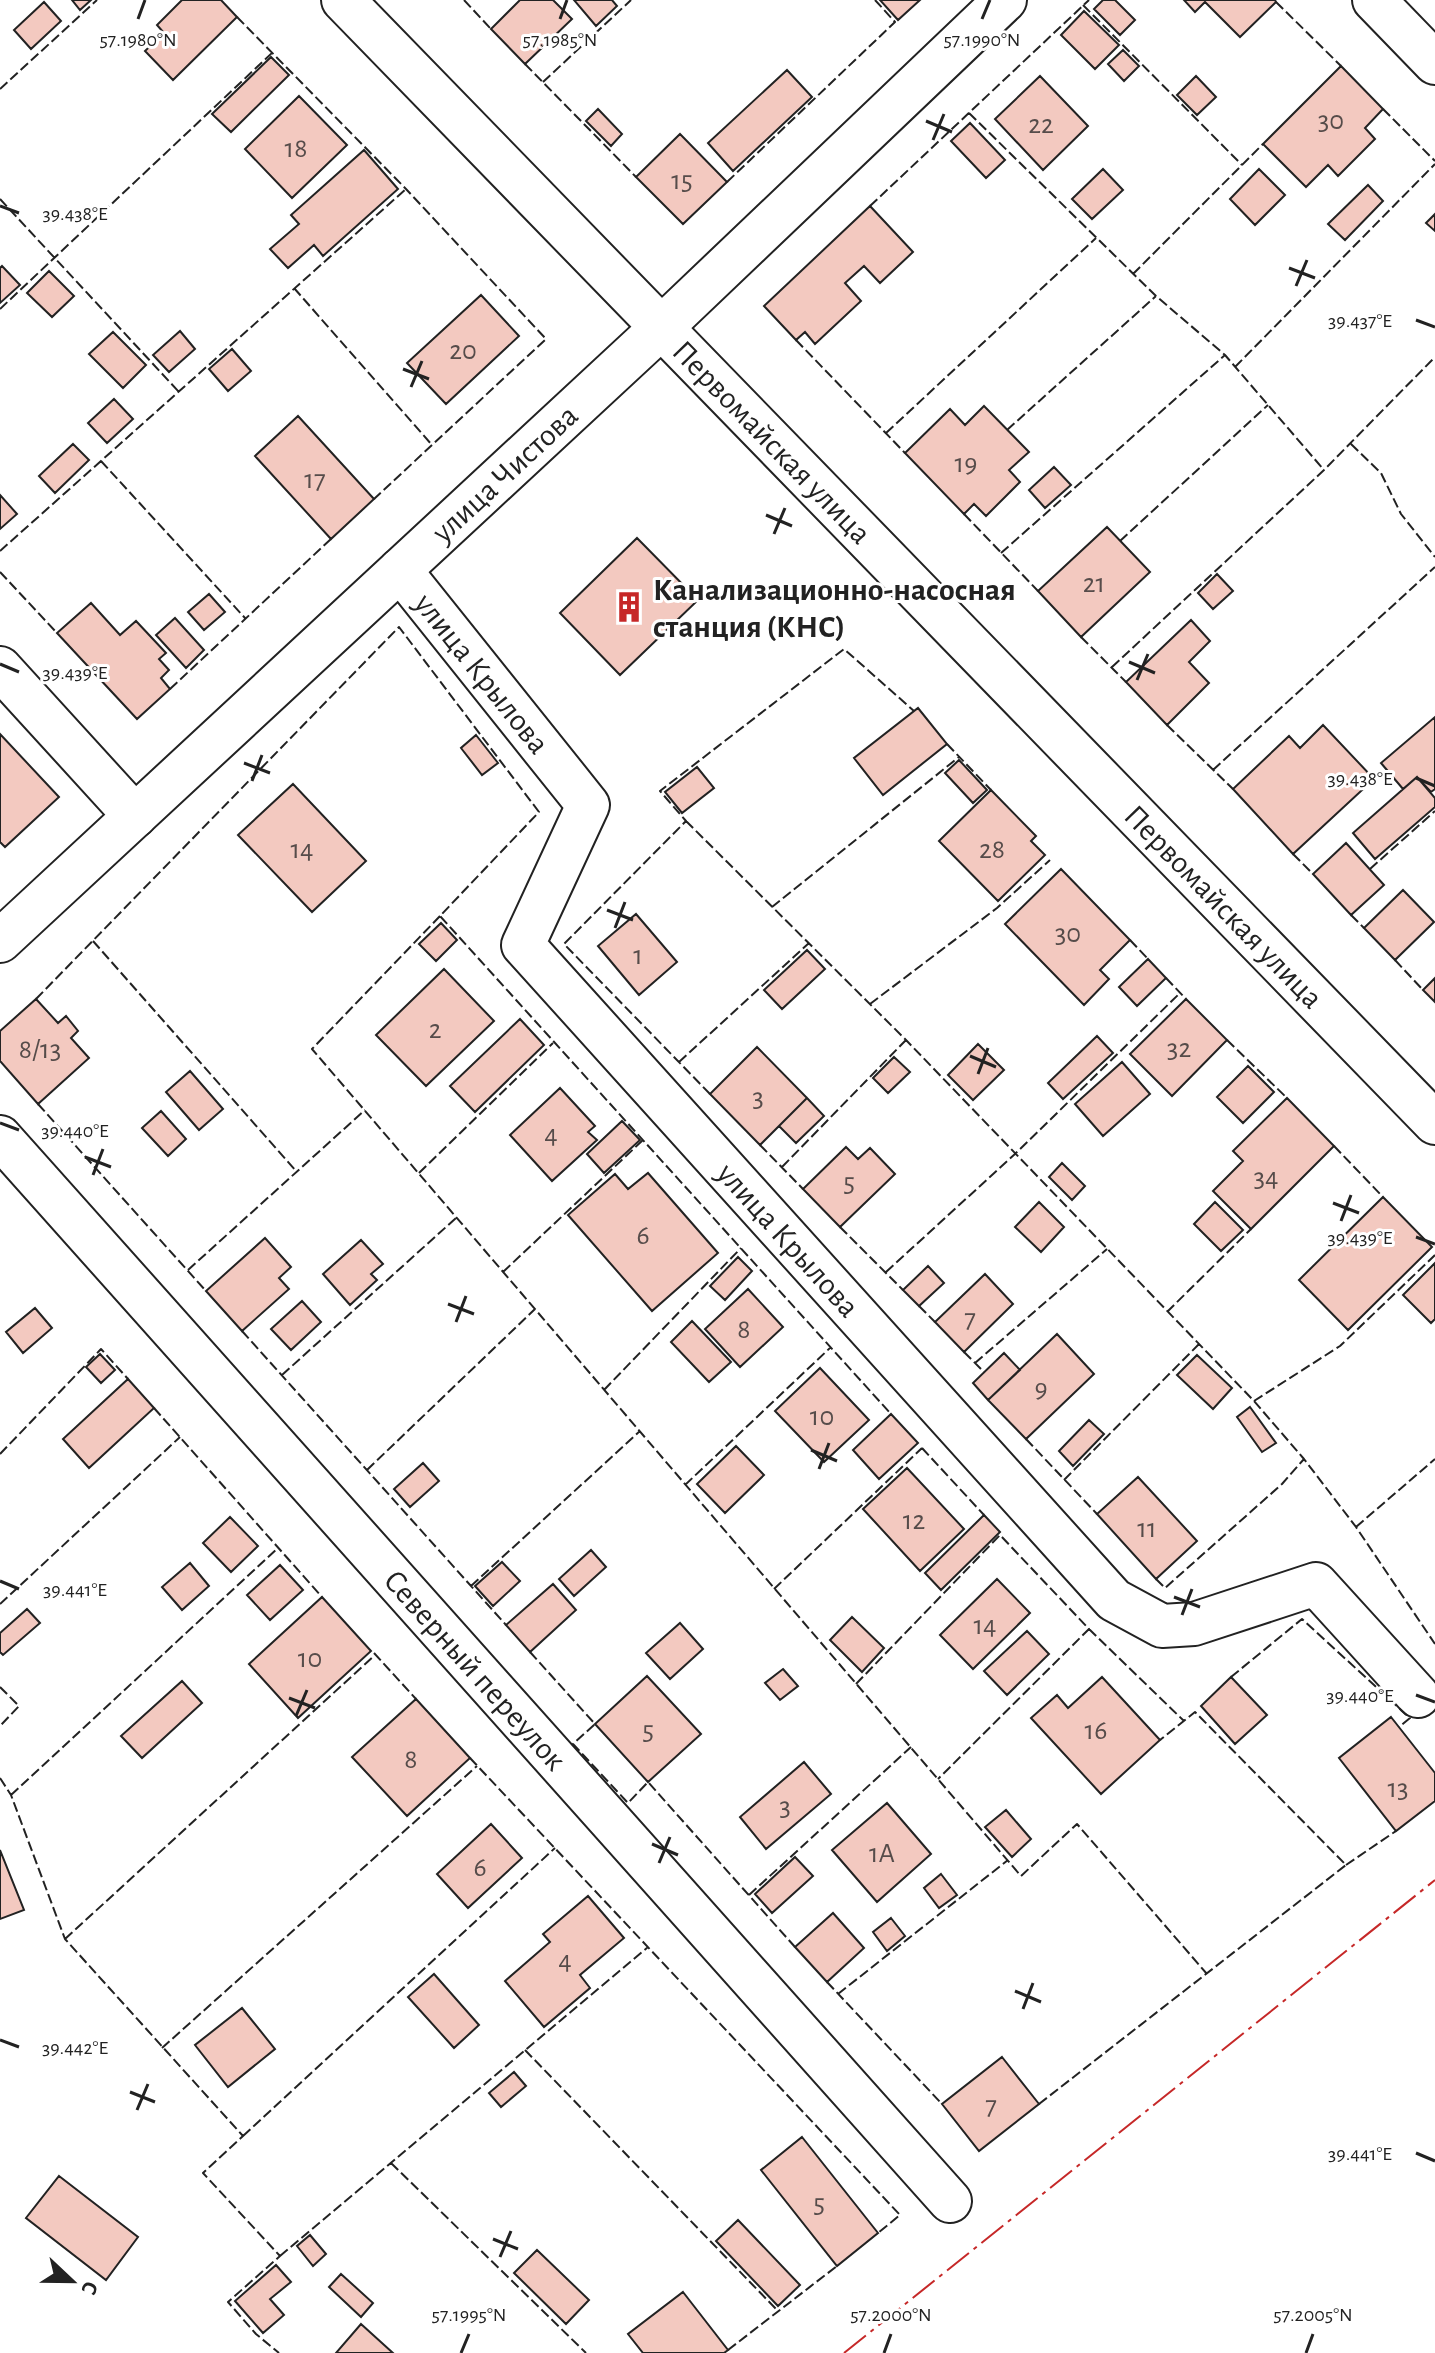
<svg xmlns="http://www.w3.org/2000/svg" width="1435" height="2353" font-family="'Alegreya Sans',sans-serif">
<style>
.building{fill:#f3c9c0;stroke:#222;stroke-width:2}
.lines{fill:none;stroke-linecap:round;stroke-linejoin:round}
.minor-casing{stroke:#222;stroke-width:46}
.minor{stroke:#fff;stroke-width:42}
.fence{stroke:#222;stroke-width:2;stroke-dasharray:10 4;stroke-linecap:butt}
.power{stroke:#c62828;stroke-width:2;stroke-dasharray:28 6 4 6;stroke-linecap:butt}
.ticks{fill:none;stroke:#222;stroke-width:3}
.labels{text-anchor:middle;stroke-width:6;stroke-linejoin:round;paint-order:stroke}
.number-label{font-size:28px;fill:#564c4a}
.street-label{font-size:32px;fill:#222;stroke:#fff}
.poi-label{font-size:32px;font-weight:bold;fill:#222;stroke:#fff;text-anchor:start}
.ticks-label{font-size:20px;text-anchor:middle;fill:#222;stroke:#fff;stroke-width:6;stroke-linejoin:round;paint-order:stroke}
</style>
<rect width="100%" height="100%" fill="#fff"/>
<path class="building" d="M72,0H91L80,10Z
M182,0H221L237,17L173,80L145,51L164,33L157,25Z
M520,0H553L572,19L525,64L491,29Z
M574,0H612L617,6L596,26Z
M880,0H920L898,20Z
M1103,0H1115L1135,20L1120,35L1094,9Z
M1184,0H1275L1276,2L1240,37L1205,2L1195,12Z
M44,2L61,21L31,49L14,30Z
M1084,11L1119,45L1095,69L1061,35Z
M1123,50L1139,66L1124,81L1108,64Z
M271,57L289,75L231,132L212,114Z
M1341,66L1383,109L1365,128L1375,139L1338,176L1328,165L1306,187L1263,144Z
M787,70L812,97L733,171L708,143Z
M1040,76L1088,126L1043,170L995,119Z
M1196,76L1216,97L1197,115L1177,95Z
M299,96L347,145L292,198L245,149Z
M598,109L622,134L611,146L586,121Z
M970,123L1005,160L986,178L951,141Z
M680,134L727,182L683,224L636,177Z
M364,150L398,189L323,256L314,245L288,268L270,249L299,224L291,215Z
M1103,169L1123,190L1092,219L1072,199Z
M1259,169L1285,195L1255,225L1230,199Z
M1368,185L1383,201L1345,240L1328,224Z
M870,206L913,252L880,283L864,266L845,283L861,301L815,344L805,332L796,340L764,306Z
M1435,214V231L1426,223Z
M2,266L20,285L0,303V268Z
M49,271L74,296L52,317L27,293Z
M481,295L519,336L446,404L407,363Z
M180,331L195,349L169,372L153,355Z
M113,332L146,365L123,388L89,354Z
M232,349L251,371L228,391L209,369Z
M114,399L133,419L107,443L88,423Z
M984,406L1029,452L1009,470L1020,482L986,516L974,504L964,514L905,453L950,409L965,425Z
M298,416L374,499L331,539L255,456Z
M73,444L89,460L55,493L39,476Z
M1054,467L1071,485L1045,508L1029,490Z
M0,495L17,514L0,529Z
M1107,527L1150,572L1081,637L1038,591Z
M637,538L698,600L620,675L560,613Z
M1217,574L1233,591L1213,609L1198,593Z
M209,594L225,612L204,630L188,612Z
M91,603L120,635L136,621L166,653L159,659L169,670L161,678L170,689L137,719L57,633Z
M175,618L204,650L186,668L156,635Z
M1191,620L1210,641L1189,662L1209,683L1167,725L1126,682Z
M918,708L947,744L883,795L854,758Z
M1435,717V789L1431,792L1417,777L1403,789L1381,763Z
M1323,725L1374,779L1293,854L1233,789L1289,736L1300,748Z
M0,734L59,797L5,847L0,842Z
M476,735L498,763L482,775L461,748Z
M959,760L987,790L973,803L945,773Z
M697,767L714,788L682,813L665,792Z
M1417,777L1435,798V807L1375,859L1353,833Z
M293,784L366,861L312,912L238,835Z
M991,790L1036,836L1031,841L1045,855L998,901L939,841Z
M1346,843L1384,885L1351,915L1313,874Z
M1061,869L1130,940L1100,970L1109,979L1084,1005L1005,924Z
M1403,890L1434,922L1395,960L1364,928Z
M636,914L677,962L639,995L598,946Z
M441,923L457,940L436,961L419,944Z
M807,950L825,969L782,1009L764,990Z
M1148,959L1166,978L1137,1006L1119,987Z
M444,969L494,1021L426,1086L376,1035Z
M1435,978V1002L1423,990Z
M36,999L58,1023L66,1016L78,1031L71,1038L89,1058L38,1104L0,1061V1031Z
M1186,999L1227,1040L1172,1096L1130,1054Z
M520,1019L544,1045L475,1112L450,1086Z
M1097,1036L1113,1053L1063,1099L1048,1083Z
M978,1044L1004,1070L973,1100L948,1075Z
M757,1047L807,1098L760,1145L710,1094Z
M894,1057L910,1072L888,1093L873,1078Z
M1122,1062L1150,1094L1103,1136L1075,1104Z
M1248,1066L1274,1092L1243,1123L1217,1097Z
M190,1071L223,1109L199,1130L166,1092Z
M560,1088L595,1126L588,1132L597,1140L552,1181L510,1135Z
M807,1098L824,1116L796,1143L779,1126Z
M1287,1098L1334,1146L1251,1229L1213,1191L1243,1161L1233,1151Z
M161,1111L186,1139L168,1156L142,1128Z
M622,1121L640,1140L604,1173L587,1154Z
M846,1147L858,1159L870,1148L895,1174L840,1227L803,1189Z
M1062,1163L1085,1186L1072,1200L1049,1177Z
M648,1173L718,1253L652,1311L568,1215L615,1174L628,1189Z
M1383,1197L1432,1247L1348,1330L1299,1280Z
M1039,1202L1064,1227L1041,1252L1015,1227Z
M1215,1202L1243,1230L1221,1251L1194,1224Z
M265,1238L291,1267L279,1278L289,1289L242,1331L206,1291Z
M361,1240L383,1264L371,1274L377,1280L350,1305L323,1274Z
M738,1257L752,1271L725,1300L710,1286Z
M1435,1263V1319L1431,1323L1403,1295Z
M928,1266L944,1283L919,1306L903,1290Z
M985,1274L1013,1304L964,1352L935,1322Z
M748,1289L783,1327L740,1367L705,1329Z
M302,1301L321,1322L291,1350L271,1329Z
M35,1308L52,1328L23,1353L6,1332Z
M692,1321L731,1362L709,1382L671,1342Z
M1057,1334L1094,1374L1026,1439L988,1400Z
M1004,1353L1020,1370L988,1400L973,1383Z
M100,1354L115,1370L101,1383L86,1367Z
M1197,1355L1232,1388L1213,1409L1177,1375Z
M820,1368L869,1420L824,1462L775,1411Z
M128,1379L154,1408L89,1468L63,1439Z
M1250,1407L1276,1443L1262,1452L1237,1417Z
M891,1414L918,1443L879,1479L853,1450Z
M1089,1420L1104,1434L1073,1466L1059,1451Z
M736,1446L764,1475L725,1513L697,1484Z
M423,1463L439,1481L410,1507L394,1489Z
M907,1468L964,1529L920,1571L863,1509Z
M1138,1477L1197,1541L1156,1579L1097,1514Z
M984,1515L1000,1532L941,1590L925,1573Z
M230,1517L258,1546L231,1572L203,1543Z
M591,1550L606,1567L574,1596L559,1579Z
M502,1562L520,1581L493,1606L475,1586Z
M190,1563L209,1586L182,1610L162,1587Z
M280,1565L303,1590L270,1620L247,1595Z
M997,1579L1030,1613L973,1669L940,1635Z
M553,1584L576,1610L530,1652L506,1625Z
M322,1597L371,1651L298,1718L249,1664Z
M27,1609L40,1623L3,1655L0,1652V1633Z
M852,1617L884,1648L862,1672L830,1640Z
M680,1623L703,1649L670,1679L646,1653Z
M1027,1631L1049,1654L1007,1695L984,1671Z
M783,1669L798,1686L780,1700L765,1683Z
M647,1676L701,1734L648,1782L595,1724Z
M1102,1677L1160,1740L1101,1794L1031,1718L1057,1695L1068,1708Z
M1231,1677L1267,1715L1235,1744L1201,1706Z
M182,1681L202,1703L142,1758L121,1736Z
M416,1699L470,1758L407,1816L352,1757Z
M1391,1717L1435,1773V1801L1396,1831L1339,1758Z
M804,1762L831,1794L766,1849L740,1817Z
M887,1803L931,1854L877,1902L832,1850Z
M1006,1810L1031,1839L1012,1857L985,1827Z
M491,1824L522,1858L468,1908L437,1874Z
M0,1850L24,1910L0,1919Z
M795,1857L813,1876L772,1913L755,1894Z
M941,1874L957,1895L939,1908L924,1888Z
M588,1896L624,1938L580,1975L590,1988L544,2027L505,1981L550,1942L543,1934Z
M833,1913L864,1948L827,1982L795,1947Z
M891,1918L905,1936L887,1951L873,1932Z
M434,1974L479,2025L454,2048L408,1997Z
M242,2008L275,2049L228,2087L195,2045Z
M1002,2057L1039,2104L979,2151L942,2104Z
M514,2072L526,2086L501,2107L489,2093Z
M802,2137L878,2233L837,2266L761,2170Z
M59,2176L138,2237L106,2280L26,2218Z
M738,2220L800,2285L778,2306L716,2241Z
M310,2235L326,2254L313,2266L297,2246Z
M537,2250L589,2300L566,2324L514,2273Z
M276,2265L291,2282L270,2299L284,2315L263,2333L235,2301Z
M341,2274L373,2303L361,2317L329,2287Z
M683,2292L728,2350L724,2353H643L628,2334Z
M361,2324L393,2353H336Z"/>
<g class="lines">
<defs>
<g id="minor">
<path id="s1" d="M343,0L1435,1123"/>
<path d="M1374,0L1435,63"/>
<path id="s2" d="M400,570L588,805L523,945L1114,1600L1162,1626L1194,1624L1316,1584L1418,1696"/>
<path d="M0,668L135,816"/>
<path id="s3" d="M0,941L662,327L1005,0"/>
<path id="s4" d="M0,1137L950,2201"/>
</g>
</defs>
<use href="#minor" class="minor-casing"/>
<use href="#minor" class="minor"/>
<path class="fence" d="M464,0L491,29
M1276,2L1341,66
M1083,5L1242,165
M237,17L406,189L546,339L374,499
M525,64L636,177
M543,82L631,0
M0,89L97,0
M1383,109L1435,161
M969,113L1156,296L1225,355L1324,470
M727,182L895,22L875,0
M0,199L179,392
M870,206L1089,0
M1133,274L1263,144
M294,288L432,445
M0,309L273,52
M796,340L905,453
M1235,367L1435,164
M1007,430L1156,296
M886,433L1096,238
M1351,444L1381,473L1401,514L1435,557
M101,461L245,618
M964,514L1038,591
M1120,541L1268,405
M0,551L406,189
M1001,553L1225,355
M0,572L57,633
M1081,637L1126,682
M1112,667L1324,470L1435,357
M170,689L331,539
M1167,725L1233,789
M947,744L991,790
M1213,770L1435,567
M686,821L906,1040L1254,1401L1304,1459L1356,1527L1435,1644
M1293,854L1313,874
M1370,869L1435,811
M772,907L959,757
M1351,915L1364,928
M440,916L312,1049L1021,1876L1077,1824L1207,1974
M1130,940L1148,959
M93,941L296,1171
M1395,960L1423,990
M1166,978L1186,999
M36,999L399,627L539,812L440,916L891,1414
M870,1004L997,908L1050,860
M1227,1040L1287,1098
M679,1062L809,943
M710,1094L564,944L686,821L660,791L844,649L914,711
M38,1104L206,1291
M760,1145L803,1189
M1334,1146L1383,1197
M782,1167L906,1040
M419,1173L553,1043
M840,1227L903,1290
M188,1270L365,1110
M503,1272L643,1140
M886,1272L1015,1154L1180,993
M919,1306L935,1322
M1167,1312L1251,1229
M242,1331L506,1625
M964,1352L984,1372
M975,1363L1107,1249
M282,1375L456,1218
M604,1390L741,1248
M1254,1401L1340,1346L1435,1255
M154,1408L322,1597
M1026,1439L1097,1514
M922,1448L984,1515
M0,1454L101,1349L128,1379
M367,1470L535,1309
M1064,1480L1199,1344
M685,1485L831,1347
M1356,1527L1435,1459
M1156,1579L1165,1588L1282,1484L1304,1459
M471,1586L640,1431
M774,1589L922,1448
M0,1604L180,1437
M1089,1629L1184,1721
M530,1652L595,1724L573,1744L628,1803L648,1782L795,1947
M374,1653L416,1699
M1231,1677L1302,1619L1410,1718L1399,1727
M856,1684L1000,1535L1089,1629L938,1779
M0,1687L19,1706L0,1726
M470,1758L900,2215L878,2233
M0,1778L11,1795L65,1939L243,2136L203,2173L280,2256L228,2302L256,2334L279,2353
M11,1795L278,1548
M1346,1865L1396,1831
M749,1895L911,1747
M65,1939L375,1655
M827,1982L942,2104
M838,1994L1008,1860
M162,2048L477,1766
M525,2050L778,2311
M1039,2104L1346,1865L1195,1712L1160,1740
M243,2136L555,1848
M391,2163L586,2353
M280,2256L648,1947
M728,2350L837,2266"/>
<path class="power" d="M844,2353L1435,1880"/>
</g>
<path class="ticks" d="M138,19L145,0M560,19L567,0M982,19L990,0M926,121L952,132M933,140L944,114M0,206L19,213M1289,268L1315,278M1296,286L1307,260M1416,320L1435,327M403,369L429,379M411,387L422,361M766,515L792,526M774,534L785,508M1129,662L1155,673M0,664L19,672M1137,680L1148,654M244,763L270,773M1416,778L1435,786M252,781L262,755M607,910L633,920M615,928L625,902M970,1056L996,1067M978,1074L988,1048M0,1123L19,1130M85,1157L111,1167M93,1175L103,1149M1333,1203L1359,1213M1341,1221L1351,1195M1416,1237L1435,1244M448,1304L474,1314M456,1322L466,1296M811,1450L837,1461M819,1469L829,1443M0,1581L19,1589M1174,1597L1200,1607M1182,1615L1192,1589M1416,1695L1435,1702M289,1698L315,1708M296,1716L307,1690M652,1844L678,1855M659,1863L670,1837M1015,1991L1041,2002M1023,2009L1033,1983M0,2040L19,2047M130,2092L155,2102M137,2110L148,2084M1416,2153L1435,2161M493,2239L518,2249M500,2257L511,2231M461,2353L469,2334M884,2353L891,2334M1306,2353L1313,2334"/>
<defs>
<symbol id="building-bare" viewBox="-9 -9 18 18"><path d="M-4-6H4V6H1V3H-1V6H-4ZM-2.5-4.3h1.7v1.8h-1.7ZM.8-4.3h1.7v1.8H.8ZM-2.5-1h1.7V.8h-1.7ZM.8-1h1.7V.8H.8Z" fill="#c62828" stroke="#fff" stroke-width="2.5" paint-order="stroke"/></symbol>
</defs>
<g fill-rule="evenodd">
<use href="#building-bare" x="607" y="585" width="44" height="44"/>
</g>
<g class="labels">
<g class="number-label">
<text x="1331" y="129">30</text>
<text x="1041" y="133">22</text>
<text x="296" y="157">18</text>
<text x="682" y="189">15</text>
<text x="463" y="359">20</text>
<text x="966" y="472">19</text>
<text x="315" y="488">17</text>
<text x="1094" y="592">21</text>
<text x="302" y="858">14</text>
<text x="992" y="858">28</text>
<text x="1068" y="942">30</text>
<text x="638" y="964">1</text>
<text x="435" y="1038">2</text>
<text x="1179" y="1057">32</text>
<text x="40" y="1058">8/13</text>
<text x="758" y="1106">3</text>
<text x="551" y="1143">4</text>
<text x="1266" y="1186">34</text>
<text x="849" y="1191">5</text>
<text x="643" y="1244">6</text>
<text x="970" y="1327">7</text>
<text x="744" y="1338">8</text>
<text x="1041" y="1397">9</text>
<text x="822" y="1425">10</text>
<text x="914" y="1529">12</text>
<text x="1147" y="1537">11</text>
<text x="985" y="1634">14</text>
<text x="310" y="1667">10</text>
<text x="648" y="1739">5</text>
<text x="1096" y="1739">16</text>
<text x="411" y="1768">8</text>
<text x="1398" y="1797">13</text>
<text x="785" y="1815">3</text>
<text x="882" y="1862">1А</text>
<text x="480" y="1876">6</text>
<text x="565" y="1969">4</text>
<text x="991" y="2114">7</text>
<text x="819" y="2212">5</text>
</g>
<g class="street-label">
<text dy="11" stroke="none"><textPath href="#s1" startOffset="616">Первомайская улица</textPath></text>
<text dy="11" stroke="none"><textPath href="#s3" startOffset="688">улица Чистова</textPath></text>
<text dy="11" stroke="none"><textPath href="#s2" startOffset="132">улица Крылова</textPath></text>
<text dy="11" stroke="none"><textPath href="#s1" startOffset="1264">Первомайская улица</textPath></text>
<text dy="11" stroke="none"><textPath href="#s2" startOffset="852">улица Крылова</textPath></text>
<text dy="11" stroke="none"><textPath href="#s4" startOffset="714">Северный переулок</textPath></text>
</g>
<g class="poi-label">
<text x="653" y="600">Канализационно-насосная<tspan x="653" dy="37">станция (КНС)</tspan></text>
</g>
</g>
<g class="ticks-label">
<text x="560" y="46">57.1985°N</text>
<text x="138" y="46">57.1980°N</text>
<text x="982" y="46">57.1990°N</text>
<text x="75" y="220">39.438°E</text>
<text x="1360" y="327">39.437°E</text>
<text x="75" y="679">39.439°E</text>
<text x="1360" y="785">39.438°E</text>
<text x="75" y="1137">39.440°E</text>
<text x="1360" y="1244">39.439°E</text>
<text x="75" y="1596">39.441°E</text>
<text x="1360" y="1702">39.440°E</text>
<text x="75" y="2054">39.442°E</text>
<text x="1360" y="2160">39.441°E</text>
<text x="469" y="2321">57.1995°N</text>
<text x="891" y="2321">57.2000°N</text>
<text x="1313" y="2321">57.2005°N</text>
</g>
<g transform="translate(72 2281) rotate(112)" stroke="#ffffff" stroke-width="6" paint-order="stroke">
<path d="M0-6L14 30L0 20L-14 30Z" fill="#222222"/>
<text y="-12" font-size="22" font-weight="bold" text-anchor="middle" fill="#222222">С</text>
</g>
</svg>
